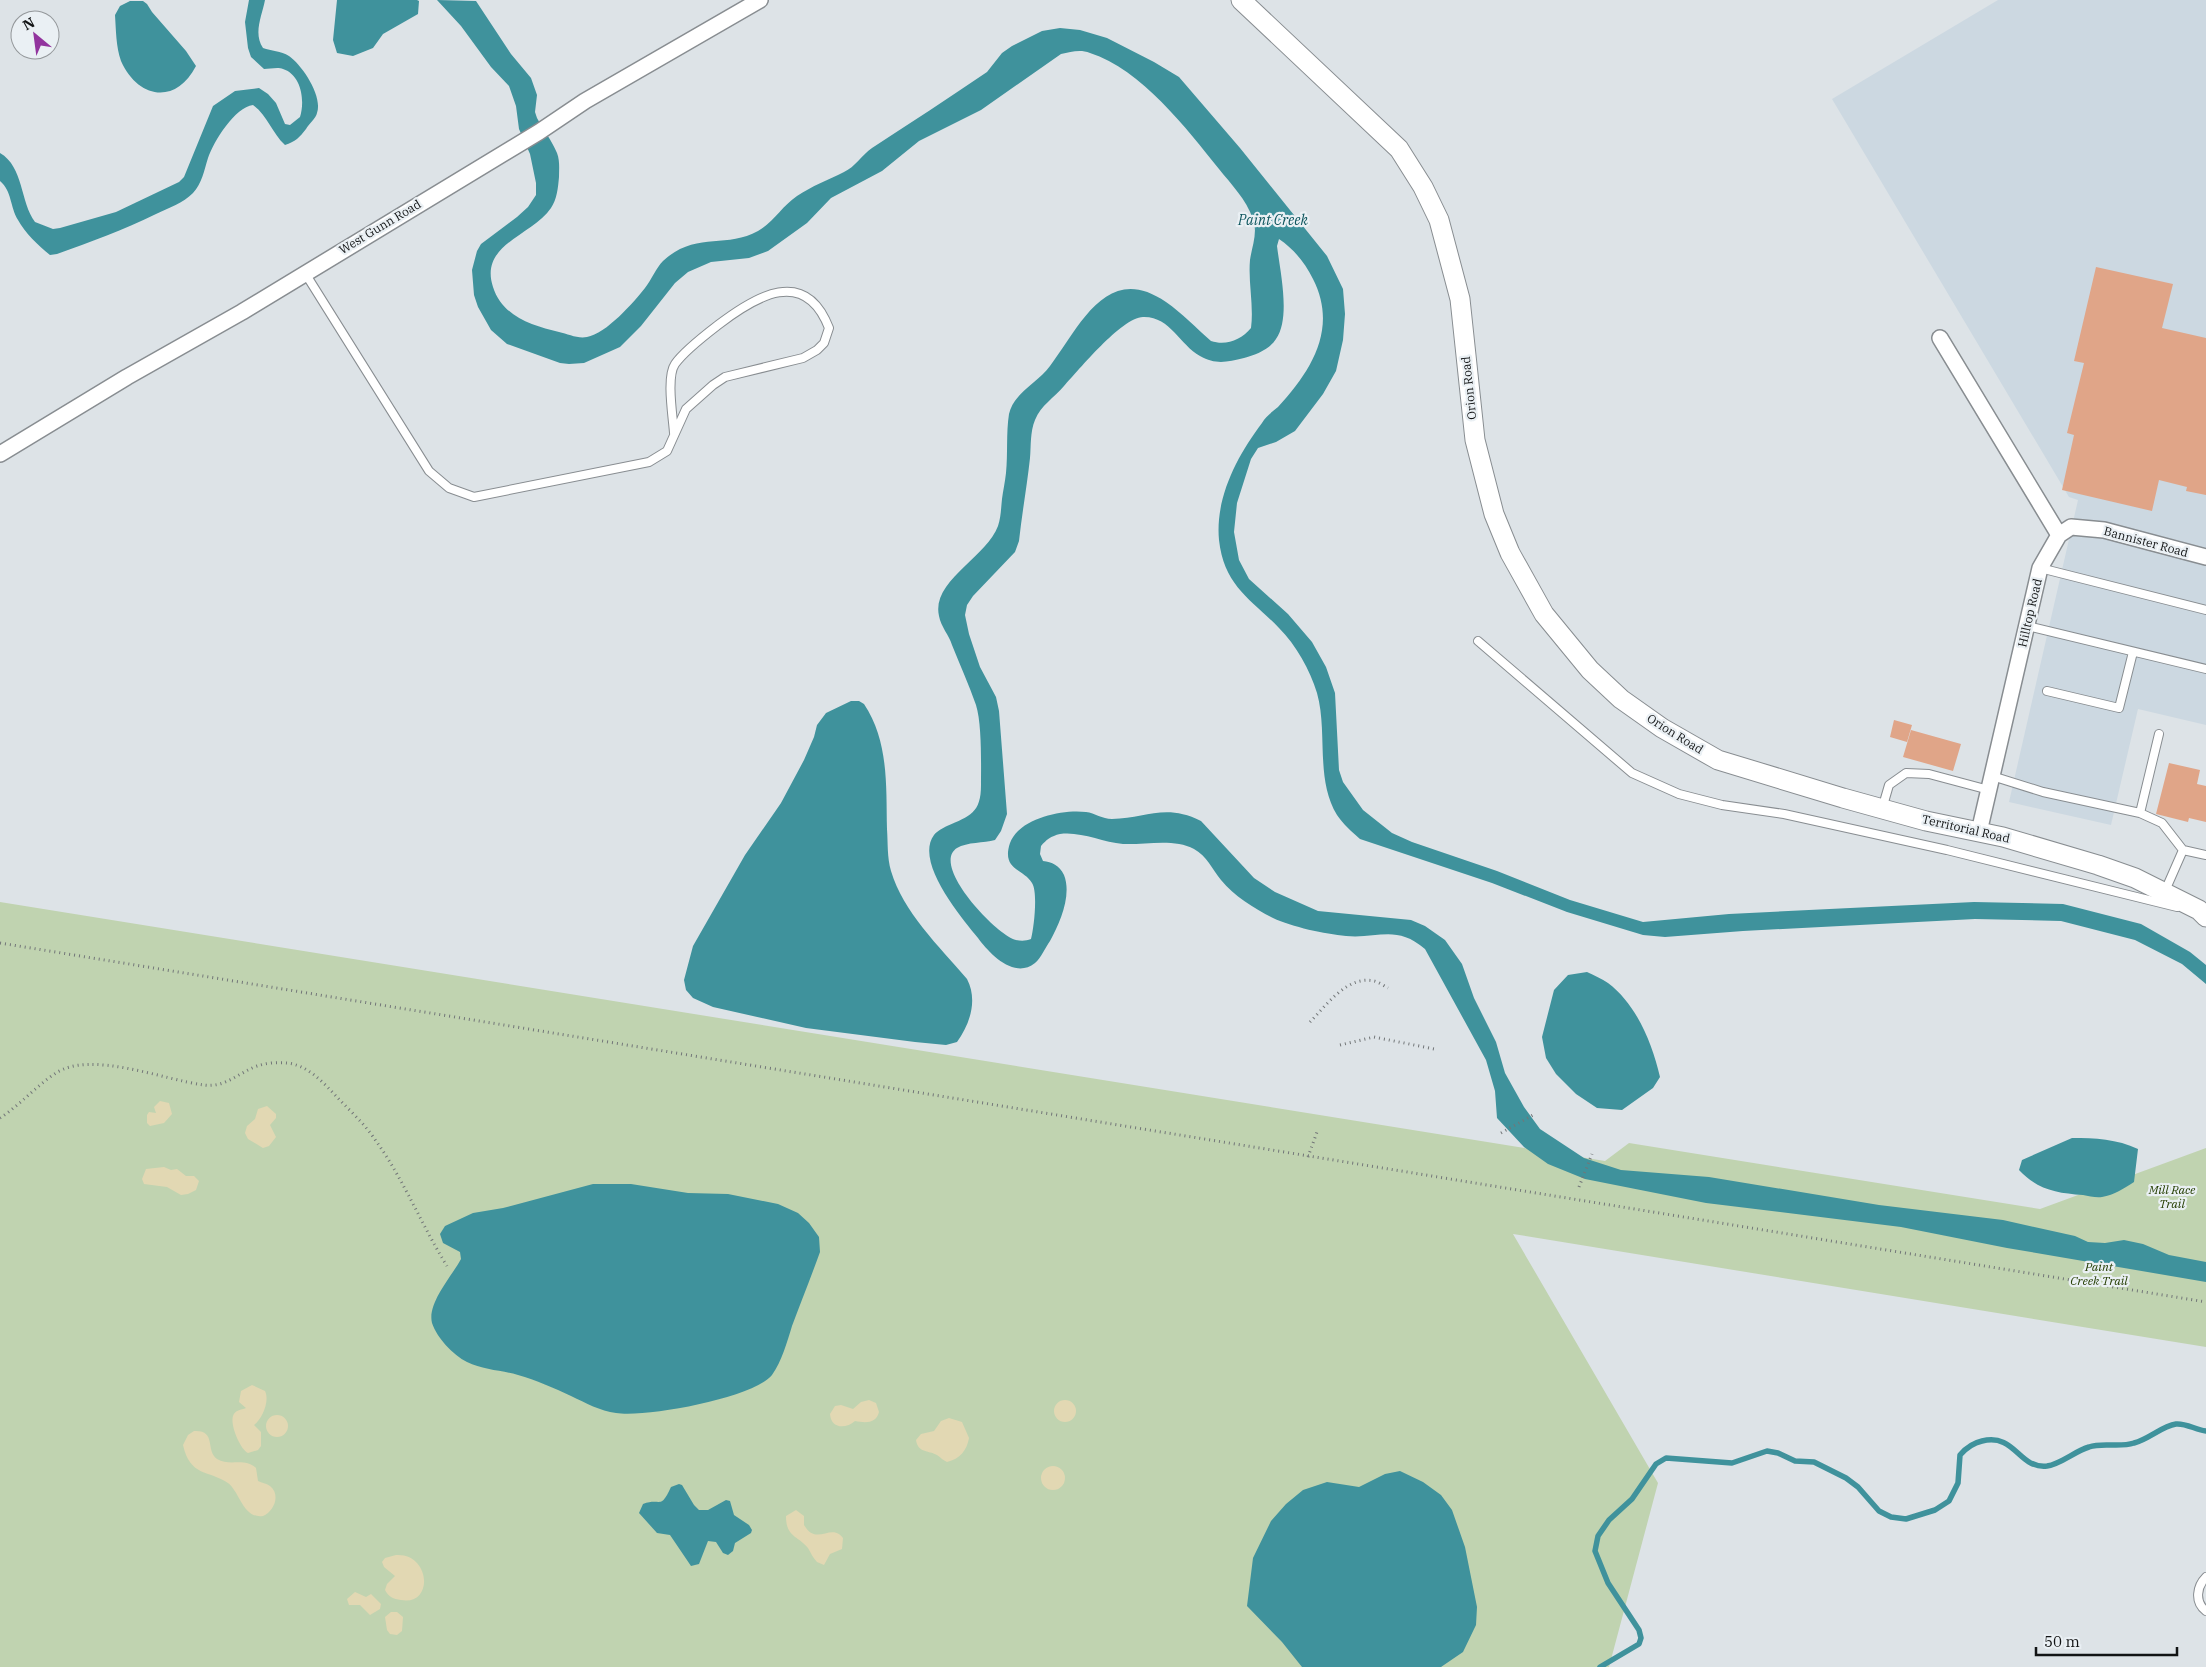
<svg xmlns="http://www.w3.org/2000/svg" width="2206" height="1667" font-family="'IBM Plex Serif',serif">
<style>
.built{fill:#ccd8e1}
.green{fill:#c0d3b0}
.sand{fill:#e2d8b3}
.water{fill:#3f929c}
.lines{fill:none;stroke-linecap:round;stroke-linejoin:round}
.stream{stroke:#3f929c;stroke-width:5.5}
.building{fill:#e0a588}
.service-casing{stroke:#888d91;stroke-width:10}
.minor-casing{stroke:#888d91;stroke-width:18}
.tertiary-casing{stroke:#888d91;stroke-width:21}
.path{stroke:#727678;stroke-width:3;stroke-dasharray:1 4;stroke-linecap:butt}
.service{stroke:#fff;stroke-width:8}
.minor{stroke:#fff;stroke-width:15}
.tertiary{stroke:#fff;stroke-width:19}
.labels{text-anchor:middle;stroke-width:4.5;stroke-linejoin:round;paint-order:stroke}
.street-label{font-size:12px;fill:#121415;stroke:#eaf0f4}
.park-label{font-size:12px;font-style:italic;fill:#243d00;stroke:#eaf0f4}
.water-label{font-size:14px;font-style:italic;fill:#10575f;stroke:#eaf0f4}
</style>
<rect width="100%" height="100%" fill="#dde3e7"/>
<path class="built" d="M1998,0H2206V725L2138,709L2111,825L2009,802L2078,500L2069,497L1832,99Z"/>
<path class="green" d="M0,902L1605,1161L1629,1143L2040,1209L2206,1148V1347L1513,1234L1658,1483L1609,1667H0Z"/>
<path class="sand" d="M160,1101L169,1103L172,1114L164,1123L150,1126L147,1123V1115L149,1112L156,1113L154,1107Z
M267,1106L276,1114V1118L270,1125L276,1137L269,1146L263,1148L248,1139L245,1133L247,1126L255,1119L258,1109Z
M164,1167L171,1170L177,1169L186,1176H194L199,1181L196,1190L188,1194L181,1195L167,1187L144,1184L142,1179L146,1169Z
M252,1385L265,1391C270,1401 262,1419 254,1425L261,1432V1446L258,1450L248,1453C240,1449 230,1425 233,1416C235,1410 241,1410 246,1408L239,1402L241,1391Z
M1054 1411a11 11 0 1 1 22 0a11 11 0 1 1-22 0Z
M869,1400L876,1403L879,1412C876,1424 865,1423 855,1421C846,1429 831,1429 830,1414L835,1406L841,1405L853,1409L861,1402Z
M266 1426a11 11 0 1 1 22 0a11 11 0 1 1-22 0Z
M949,1418L962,1422L969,1438C967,1450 960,1459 947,1462C943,1460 941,1458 937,1455C928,1450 918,1453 916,1440L921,1434L934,1431L941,1421Z
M194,1431C217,1430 205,1450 217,1459C230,1467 244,1457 256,1468L258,1481C262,1483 266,1483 270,1486C281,1495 274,1511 263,1516C243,1519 240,1492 228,1483C209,1470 190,1477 183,1445L188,1435Z
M1041 1478a12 12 0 1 1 24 0a12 12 0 1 1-24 0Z
M796,1510L804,1516V1525C817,1547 831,1522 843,1538L842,1549L830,1554L824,1565L817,1562C813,1558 811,1553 808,1548C797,1535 786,1537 786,1516Z
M396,1555C431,1553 434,1606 401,1600C393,1599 389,1597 385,1590L387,1584L395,1576L384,1567L382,1562L385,1558Z
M355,1592L366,1597L371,1594L381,1604L380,1609L370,1615L360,1605H349L347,1599Z
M391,1612H397L403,1617L402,1631L397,1635L390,1634L387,1630L385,1617Z"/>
<path class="water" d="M249,0H265C262,16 253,33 263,48C271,51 281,51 289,56C302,65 323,96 317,113C316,118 309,124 306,129C300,137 295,142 285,145C272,133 267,115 253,105C235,107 214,141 208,158C204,171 202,183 193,193C183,203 169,208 156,214C124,230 90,242 57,254L50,255C38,245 25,233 18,220C10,207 12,191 0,181V153C24,167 20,202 35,222L53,229L60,228L116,212L179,182L184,177L213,106L235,91L259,88L268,94L276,103L285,124L290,125L300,117C305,102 302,75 283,69C278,67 270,69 264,69L251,57L248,48L245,22Z
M337,0H417L419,1L418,14L383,34L373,48L353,56L337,53L333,40Z
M437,0L476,1L511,54L531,78L537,95L535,112L537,118C543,129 552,141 557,153C560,161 559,169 559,177C558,188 557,199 551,208C532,236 479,244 493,287C502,316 532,326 559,332C568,334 578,339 587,337C606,334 634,302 645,288C652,279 656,268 663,261C695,231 726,249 758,231C774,222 782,206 797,196C812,186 828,180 844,172C855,167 862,155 872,148C910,123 949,98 987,72L1002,53L1012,46L1042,31L1060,28L1080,30L1107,38L1154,62L1179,77L1240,148L1327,256L1343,289L1345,314L1343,340L1336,371L1323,394L1295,431L1276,442L1258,448L1251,459L1237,503L1234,532L1239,560L1249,579L1288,614L1312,642L1326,667L1335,693L1339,770L1343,782L1363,810L1392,833L1412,842L1497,871L1570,900L1643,922L1729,914L1974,902L2063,904L2141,924L2190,952L2206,965V984L2182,964L2135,940L2061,921L1975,919L1743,931L1665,937L1643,935L1567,912L1492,883L1360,839C1352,832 1343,824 1337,815C1315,779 1328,732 1317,693C1310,670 1296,645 1279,628C1251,599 1224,586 1219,540C1215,498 1237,456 1262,423C1266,416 1272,412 1278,407C1312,370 1338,328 1313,279C1305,263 1294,249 1279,239L1277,246C1280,271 1291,318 1276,339C1269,350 1255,355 1244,358C1227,362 1216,365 1200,356C1180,345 1170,316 1143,317C1121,318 1079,370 1064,386C1054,398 1041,405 1035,420C1030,432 1031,446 1030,458C1027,486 1022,513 1019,541L1015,552L973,596L967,605L965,615L969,634L980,667L996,697L999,711L1007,814L1001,831L995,840C984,843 967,842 957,848C930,865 996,935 1016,940C1021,941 1026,941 1031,939C1034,928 1038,892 1032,883C1024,869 1001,870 1010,843C1019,818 1063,809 1086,812C1095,813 1102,819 1112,819C1146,818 1166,803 1201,821L1254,878L1275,892L1318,911L1411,920L1425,926L1445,940L1462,964L1474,998L1496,1042L1505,1073L1524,1107L1540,1129L1584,1158L1621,1170L1709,1177L1879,1205L2003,1220L2075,1236L2088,1242L2105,1243L2124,1240L2143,1244L2169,1255L2206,1262V1282L2007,1248L1901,1227L1706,1203L1585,1179L1548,1164L1524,1147L1497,1118L1495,1091L1486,1060L1425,949C1396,924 1378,939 1346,936C1325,934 1292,927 1273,918C1255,909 1234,896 1221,880C1212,869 1207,856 1194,849C1174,838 1145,845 1123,844C1102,842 1080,831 1060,834C1051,836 1046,840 1041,846L1040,854L1043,861C1052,862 1059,865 1064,875C1072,895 1060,923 1050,941C1045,948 1041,958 1035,963C1014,980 989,953 978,938C962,918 914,862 934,835C937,831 943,828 947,826C970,816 981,813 981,785C981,764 982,724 976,705C969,685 960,665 952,645C949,635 941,627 939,616C931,581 987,557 998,526C1001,517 1001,508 1002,499C1003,491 1005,482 1006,473C1008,454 1006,433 1009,414C1014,392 1038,383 1050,366C1080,326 1107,261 1166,302C1182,313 1196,328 1211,341C1226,346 1241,340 1251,328C1254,306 1248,282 1250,260C1252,246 1258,233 1253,219C1246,199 1231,184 1219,169C1187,129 1141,69 1090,53C1080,49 1071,52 1061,54L981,110L919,141L882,171L831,198L807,223L768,251L749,258L711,262L688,272L675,283L641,326L620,347L584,363L569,364L560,363L507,344L491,330L478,307L474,295L472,270L477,251L481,244L517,217L528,207L536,195V183L530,154L519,129L516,106L509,86L491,67L461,26Z
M130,1H143L147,4L152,12L186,51L196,66C176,105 138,99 121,61C116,47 116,30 115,15L120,6Z
M851,701H859L864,704C889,741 886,787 887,829C888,843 887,857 891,871C903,912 939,946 967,979C978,1000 970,1024 957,1042L946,1045L915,1042L806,1028L713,1007L693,998L686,990L684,980L693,946L745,855L781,803L804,760L814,737L817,725L826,713Z
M1587,972C1594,975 1602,979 1608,983C1637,1005 1652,1043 1660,1077L1653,1088L1622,1110L1597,1108L1576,1094L1556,1074L1546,1058L1542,1037L1554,990L1568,975Z
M2072,1138C2095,1138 2117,1139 2138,1149L2134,1182C2125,1188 2114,1195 2102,1197C2096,1198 2089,1196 2083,1195C2056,1193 2038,1190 2019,1170L2022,1160Z
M593,1184H631L688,1193L728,1194L778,1204L798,1213L809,1223L819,1237L820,1252C811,1277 801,1302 792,1326C787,1342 782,1361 772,1375C754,1398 645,1418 616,1413C600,1411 586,1403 571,1396C554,1388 536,1380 518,1375C501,1370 483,1370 467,1362C453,1355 437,1338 432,1323C427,1303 452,1276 461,1259L460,1252L443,1243L440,1234L445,1226L473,1213L503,1208Z
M1400,1471L1423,1482L1441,1495L1452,1510L1465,1547L1477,1607L1476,1625L1463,1652L1441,1667H1302L1282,1642L1247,1606L1253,1558L1271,1521L1286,1504L1303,1490L1327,1482L1359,1487L1385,1474Z
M679,1484L682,1485L694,1505L699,1510H708L726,1500L730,1501L734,1515L749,1525L752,1530L751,1533L735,1543L733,1551L728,1555L723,1553L716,1542L708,1541L699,1564L691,1566L670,1535L657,1533L639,1513L643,1504C661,1497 660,1511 671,1487Z"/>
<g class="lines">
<path class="stream" d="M1600,1667L1639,1644L1641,1638L1639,1630L1608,1583L1595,1551L1598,1536L1609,1520L1632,1499L1656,1464L1666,1458L1732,1463L1767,1451L1778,1453L1795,1461L1814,1462L1846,1478L1858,1487L1879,1511L1891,1517L1906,1519L1935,1510L1949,1501L1958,1483L1960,1455C1966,1448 1973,1443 1982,1441C2016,1433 2018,1469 2047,1466C2061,1464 2075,1451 2089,1447C2103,1442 2119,1448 2134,1443C2149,1439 2162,1426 2176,1424C2186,1423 2196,1430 2206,1431"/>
</g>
<path class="building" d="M2096,267L2173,284L2162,328L2206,338V495L2186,491L2187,487L2159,480L2152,511L2062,490L2074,435L2067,433L2084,363L2074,361Z
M1894,720L1912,725L1907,742L1890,737Z
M1911,730L1961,744L1953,771L1903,757Z
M2169,763L2200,770L2197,784L2206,786V822L2189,818L2188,822L2156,814Z"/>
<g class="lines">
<defs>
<path id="service" d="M305,273L429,471L449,488L474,497L649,462L667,451L686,409L713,385L725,377L803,358L817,350L824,343L829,328C805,266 756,296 718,325C705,335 684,351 675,364C666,377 673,417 674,433
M2040,568L2206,610
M2027,626L2206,669
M1478,641L1632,773L1679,794L1722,805L1784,814L1947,850L2177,907
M2047,691L2119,708L2133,652
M1992,776L2043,792L2140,813L2162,823L2183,850L2206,855
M1882,809L1889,785L1906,773L1929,774L1989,790
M2140,813L2159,734
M2165,891L2183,850
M2206,1577C2197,1586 2194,1602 2206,1611"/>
<path id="minor" d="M1940,338L2059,535
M0,454L127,377L242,312L539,132L585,101L760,0
M1979,832L2040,568L2059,535L2071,527L2104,530L2206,557"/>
<path id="tertiary" d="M1241,0L1399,149L1423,187L1439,220L1460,299L1475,440L1494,514L1510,553L1544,614L1590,670L1621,699L1662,728L1718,760L1843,798L1926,821L2003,837L2098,865L2135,878L2199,910L2206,917"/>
</defs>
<use href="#service" class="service-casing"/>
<use href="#minor" class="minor-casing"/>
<use href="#tertiary" class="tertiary-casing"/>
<path class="path" d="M0,943L2206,1302
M1310,1022C1326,1006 1347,975 1374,981C1379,982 1384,986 1388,988
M1340,1045L1374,1037L1434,1049
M0,1118C20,1105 36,1086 56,1073C91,1050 164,1080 204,1085C225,1088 238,1073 257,1066C266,1063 277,1062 287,1063C307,1065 322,1081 336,1096C349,1110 365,1124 376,1141C404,1180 422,1226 447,1266
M1501,1133L1533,1115
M1308,1157L1317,1132
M1579,1187L1592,1154"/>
<use href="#service" class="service"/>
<use href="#minor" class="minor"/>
<use href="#tertiary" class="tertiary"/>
</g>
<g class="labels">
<g class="street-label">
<text transform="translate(380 227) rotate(-31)" y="4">West Gunn Road</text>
<text transform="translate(1469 388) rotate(-96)" y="4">Orion Road</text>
<text transform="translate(2146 542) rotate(15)" y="4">Bannister Road</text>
<text transform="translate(2030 613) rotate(-77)" y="4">Hilltop Road</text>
<text transform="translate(1675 734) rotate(32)" y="4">Orion Road</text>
<text transform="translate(1966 829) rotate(13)" y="4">Territorial Road</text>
</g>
<g class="park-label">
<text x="2172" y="1194">Mill Race<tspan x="2172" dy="14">Trail</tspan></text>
<text x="2099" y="1271">Paint<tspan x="2099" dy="14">Creek Trail</tspan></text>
</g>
<g class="water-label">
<text x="1273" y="225">Paint Creek</text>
</g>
</g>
<g transform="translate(35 35) rotate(331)"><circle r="24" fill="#eaf0f4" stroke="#94989b"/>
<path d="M0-4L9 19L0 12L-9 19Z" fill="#92349e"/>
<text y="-8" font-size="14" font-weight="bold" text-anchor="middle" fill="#121415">N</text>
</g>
<path d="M2036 1647v8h141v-8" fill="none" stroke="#121415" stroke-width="2.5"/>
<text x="2044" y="1647" font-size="15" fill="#121415" stroke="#eaf0f4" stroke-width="4" paint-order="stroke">50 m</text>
</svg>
